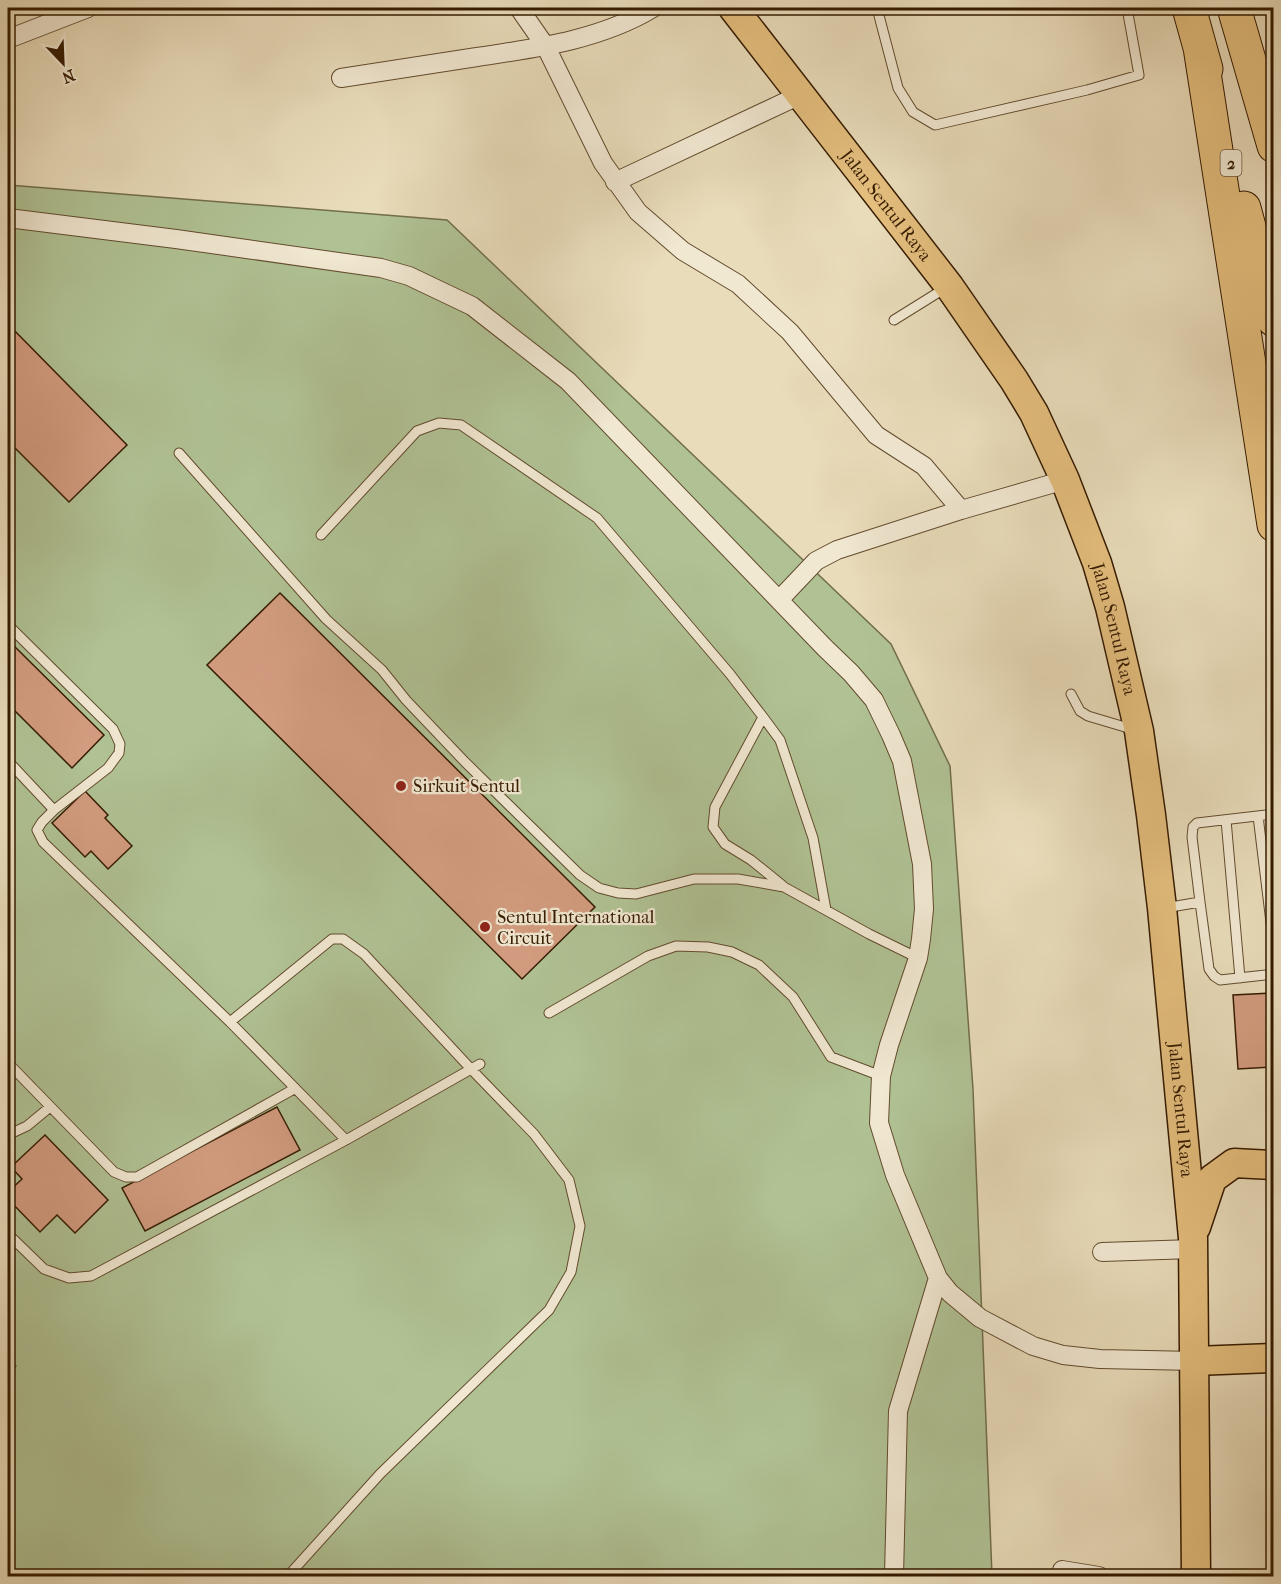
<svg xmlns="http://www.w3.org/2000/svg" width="1281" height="1584" font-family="'IM FELL French Canon',serif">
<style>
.green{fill:#b0c294;stroke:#726e4a;stroke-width:1.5}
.building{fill:#d39c80;stroke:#351b00;stroke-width:1.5}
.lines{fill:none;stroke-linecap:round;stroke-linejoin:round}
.lane-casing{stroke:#624b2e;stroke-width:11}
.street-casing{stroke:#624b2e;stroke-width:20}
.primary-casing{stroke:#351b00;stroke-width:31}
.highway-casing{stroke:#351b00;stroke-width:35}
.lane{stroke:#f1e8d2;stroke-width:9}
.street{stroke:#f1e8d2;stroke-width:18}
.primary{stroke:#e4be7d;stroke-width:28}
.highway{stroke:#e4be7d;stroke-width:33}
.poi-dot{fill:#8f2418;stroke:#f1e8d2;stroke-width:2}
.labels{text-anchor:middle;stroke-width:4.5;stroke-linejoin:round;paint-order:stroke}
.shield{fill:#f1e8d2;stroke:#6d583f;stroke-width:1.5}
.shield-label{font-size:16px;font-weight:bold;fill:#351b00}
.street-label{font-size:18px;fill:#351b00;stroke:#f1e8d2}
.poi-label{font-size:18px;fill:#351b00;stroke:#f1e8d2;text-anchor:start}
</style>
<rect width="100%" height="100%" fill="#e9dcba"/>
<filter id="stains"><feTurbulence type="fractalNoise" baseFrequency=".00333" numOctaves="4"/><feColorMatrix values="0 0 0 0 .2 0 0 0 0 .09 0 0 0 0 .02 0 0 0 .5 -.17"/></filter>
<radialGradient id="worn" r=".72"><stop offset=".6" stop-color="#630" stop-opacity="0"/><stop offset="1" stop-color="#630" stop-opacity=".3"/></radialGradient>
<path class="green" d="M8,185L447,220L891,644L950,766L973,1089L992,1576H8V1374L16,1366L8,1357Z"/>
<path class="building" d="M8,324L127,445L69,502L8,441Z
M280,593L595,907L522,979L207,665Z
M8,640L104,735L72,768L8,704Z
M85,791L108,815L105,818L132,846L108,869L91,851L85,857L52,823Z
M1274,993V1067L1238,1069L1233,995Z
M277,1107L300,1150L145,1231L122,1188Z
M45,1135L108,1200L75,1233L57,1215L40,1232L8,1199V1192L22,1179L11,1167Z"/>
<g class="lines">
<defs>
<path id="lane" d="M877,8L898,88L913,112L935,125L1087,90L1139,75L1127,8
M894,320L947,287
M179,453L326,619L382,670L406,700L465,762L580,875L599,888L618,893L636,894L694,879H738L784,887L869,934L918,958
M321,535L417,431L439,423L461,425L597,518L730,674L763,717L780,740L813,838L826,910
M8,625L113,729L120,744L119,753L108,768L54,810L42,822L37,830L43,842L230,1022L346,1140
M1071,694L1080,711L1088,716L1135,730
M763,717L715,807L713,827L725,844L751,860L782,885
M8,761L54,810
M1258,816L1274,947
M1226,820L1240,978
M1200,902L1209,969L1214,976L1220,980L1274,974
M1165,908L1200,902L1192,837L1193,827L1197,823L1274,814
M549,1013L648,956L676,946L708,947L732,952L759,965L793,997L831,1057L881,1076
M230,1022L332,939H343L364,954L471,1069L534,1134L569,1180L580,1226L571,1272L549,1310L380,1474L288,1576
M8,1063L114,1172L126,1177H137L294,1089
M8,1131L12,1133L27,1126L50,1107
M8,1234L44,1269L69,1278L91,1276L346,1140L480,1064"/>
<path id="street" d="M519,8L546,47L603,163L638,212L683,251L738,284L790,332L876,435L924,466L961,510
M8,39L88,8
M341,78C386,71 432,64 477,57C537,48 600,40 653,8
M615,182L802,94
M8,218L176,239L381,268L409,276L472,306L568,381L825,648L851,673L874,700L891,735L902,761L922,864L924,909L921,939L918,958L889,1045L881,1076L879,1123L895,1175L938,1278L950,1293L980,1318L1033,1346L1063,1355L1100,1359L1195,1361
M780,599L816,561L837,550L961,510L1065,480
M1102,1252L1193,1249
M1062,1570L1099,1576
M894,1576L898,1411L938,1278"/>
<g id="primary">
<path id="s1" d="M733,8L949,286L1014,380L1034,413L1065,480L1097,563L1110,607L1139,731L1151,815L1162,908L1193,1238L1196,1576"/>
<path d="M1196,1227L1212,1179L1234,1163L1274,1165"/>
<path d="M1195,1361L1274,1358"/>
</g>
<path id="highway" d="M1189,8L1206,69
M1234,8L1274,146
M1200,47L1274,525
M1244,208L1274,320"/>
</defs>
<use href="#lane" class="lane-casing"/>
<use href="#street" class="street-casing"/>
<use href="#primary" class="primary-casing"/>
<use href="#highway" class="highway-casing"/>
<use href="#lane" class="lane"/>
<use href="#street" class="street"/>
<use href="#primary" class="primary"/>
<use href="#highway" class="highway"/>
</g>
<g class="poi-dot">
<circle cx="401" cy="786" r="6"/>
<circle cx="485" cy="927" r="6"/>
</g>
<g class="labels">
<rect class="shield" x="1220.5" y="150" width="21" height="26" rx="4.5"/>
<g class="shield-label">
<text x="1231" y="169">2</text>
</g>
<g class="street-label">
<text dy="6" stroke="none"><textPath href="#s1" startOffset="250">Jalan Sentul Raya</textPath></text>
<text dy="6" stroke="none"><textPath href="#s1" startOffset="736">Jalan Sentul Raya</textPath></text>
<text dy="6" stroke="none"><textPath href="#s1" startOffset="1222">Jalan Sentul Raya</textPath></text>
</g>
<g class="poi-label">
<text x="413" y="792">Sirkuit Sentul</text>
<text x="497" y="923">Sentul International<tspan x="497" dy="21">Circuit</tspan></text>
</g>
</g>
<rect width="1281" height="1584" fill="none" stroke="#e9dcba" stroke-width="30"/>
<rect x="9" y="9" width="1263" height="1566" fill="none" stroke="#351b00" stroke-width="3"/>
<rect x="15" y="15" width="1251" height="1554" fill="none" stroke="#351b00" stroke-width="1.5"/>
<g transform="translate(63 63) rotate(157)" stroke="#f1e8d2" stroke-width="4.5" paint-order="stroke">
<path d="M0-4.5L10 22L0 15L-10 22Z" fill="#351b00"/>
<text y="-9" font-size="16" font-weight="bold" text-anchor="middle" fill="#351b00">N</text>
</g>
<rect width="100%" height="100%" filter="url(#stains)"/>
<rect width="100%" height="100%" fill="url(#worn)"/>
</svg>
